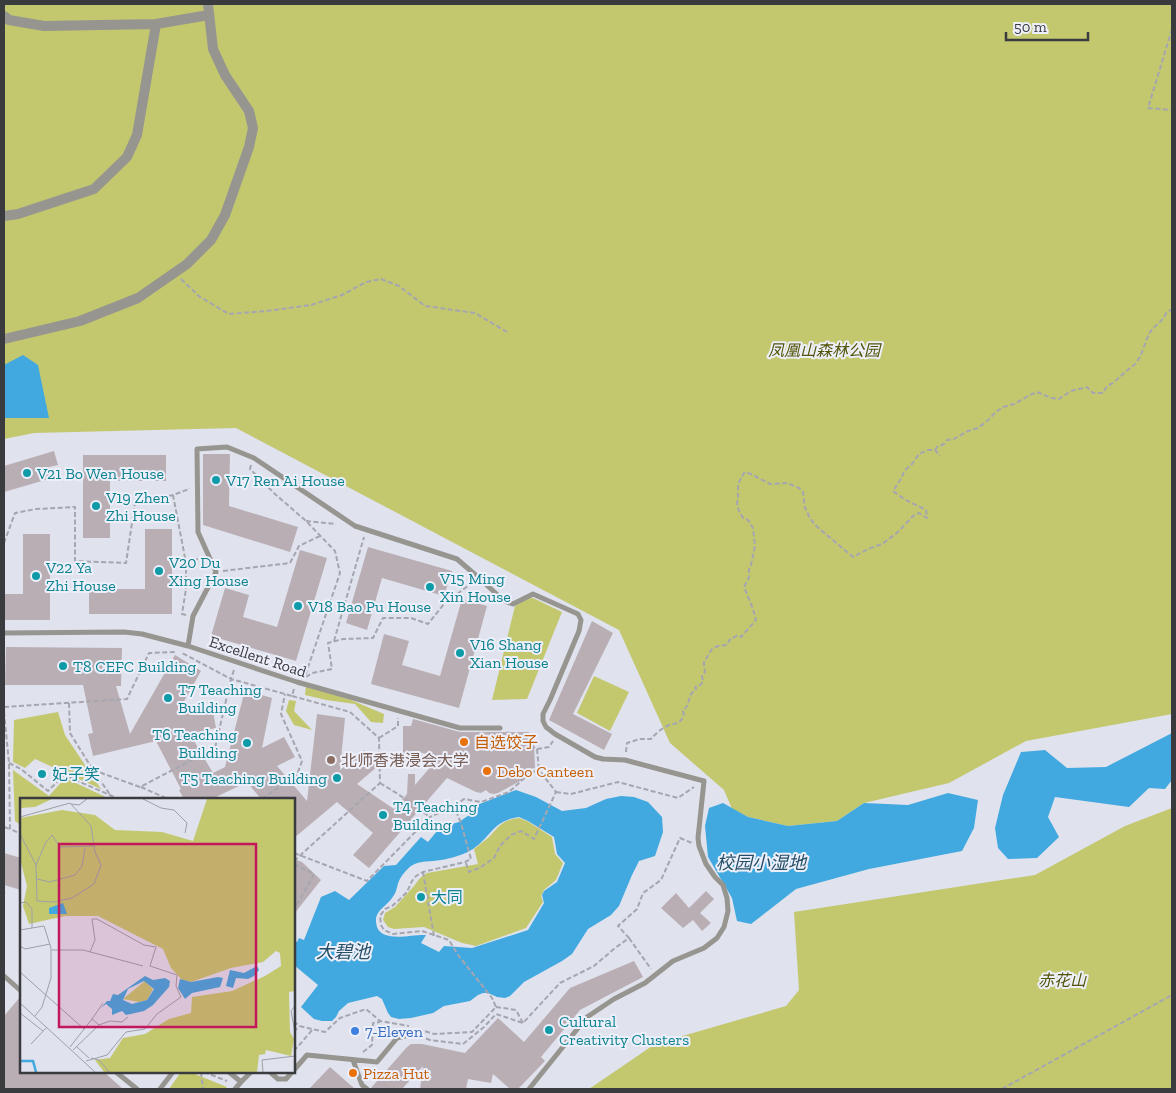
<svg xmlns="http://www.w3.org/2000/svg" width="1176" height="1093" font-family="'Zilla Slab','Noto Sans SC',serif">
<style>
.green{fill:#c3c86f}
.water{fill:#41a9df;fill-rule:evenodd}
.building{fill:#b9aeb4}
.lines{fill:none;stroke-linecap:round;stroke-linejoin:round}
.path{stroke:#a5a6af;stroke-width:2;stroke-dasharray:5 2.5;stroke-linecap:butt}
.service{stroke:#969590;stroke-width:5}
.minor{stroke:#969590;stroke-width:10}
.culture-dot{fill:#0f9aa8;stroke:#edeffa;stroke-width:2}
.food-dot{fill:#e8710a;stroke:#edeffa;stroke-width:2}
.education-dot{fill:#8d6e63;stroke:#edeffa;stroke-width:2}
.shop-dot{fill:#3f7fe0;stroke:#edeffa;stroke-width:2}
.labels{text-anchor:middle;stroke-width:4;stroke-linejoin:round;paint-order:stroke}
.park-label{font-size:16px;font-style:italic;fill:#535508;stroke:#edeffa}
.culture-label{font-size:16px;fill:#0d838f;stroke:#edeffa;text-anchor:start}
.street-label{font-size:16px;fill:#3a3b3f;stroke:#edeffa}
.food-label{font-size:16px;fill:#c56008;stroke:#edeffa;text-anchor:start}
.education-label{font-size:16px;fill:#785e54;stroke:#edeffa;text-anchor:start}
.shop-label{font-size:16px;fill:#366cbe;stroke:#edeffa;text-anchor:start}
.water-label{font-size:18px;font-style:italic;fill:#254f67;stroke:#edeffa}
.inset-river{fill:none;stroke:#41a9df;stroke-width:2.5}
.inset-road{fill:none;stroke:#9e9fa7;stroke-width:1}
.view{fill:#c2185b;fill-opacity:0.15;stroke:#c2185b;stroke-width:2.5}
.inset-edge{fill:none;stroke:#3a3b3f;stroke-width:2.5}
</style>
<rect width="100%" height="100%" fill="#e0e2ed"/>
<path class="green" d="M4,4H1172V714L1026,741L949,783L864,803L837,821L788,826L748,817L732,809L724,790L670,743L619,630L236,428L34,433L4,439Z
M529,598H533L562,612L527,699L492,700L515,606Z
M594,676L629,692L610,731L577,713Z
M306,686L351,700L384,714L383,723L371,722L355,704L326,700L305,695Z
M289,700L296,701L294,711L312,730L294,725L286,711Z
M58,712L65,735L101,789L35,759L25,768L13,762L14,720Z
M13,770L49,796L65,778L110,799H21V823L19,824L15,821Z
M1172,808V1089H589L655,1044L786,1006L799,990L794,912L1035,875L1125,826Z
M519,818L527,821L552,837L555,854L563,863L556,880L544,890L541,896L543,902L526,928L476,946L462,943L424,927L394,929L388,927L383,920L385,913L395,907L414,886L420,878L427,873L478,864L474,849C479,845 483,842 488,838C499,827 501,820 519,818Z
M181,1072H190L227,1087L225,1089H169Z"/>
<path class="water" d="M23,355L38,365L49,418H4V365Z
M1172,733V780L1165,789L1149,788L1129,807L1055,797L1048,817L1059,837L1037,858L1008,859L998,848L995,828L1003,795L1021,752L1045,750L1067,768L1106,767Z
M516,790L536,797L562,811L586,808L606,799L621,796L634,797L648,802L662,817L663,832L655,856L639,861L632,875L619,906L611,915L588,929L572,954L562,961L524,982L510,996L505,998L497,997L488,993H483L478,995L470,1001L444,1006L433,1013L411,1018L399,1019L391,1017L388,1013L382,999L377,996L348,1003L339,1011L336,1017L332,1021H322L314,1019L301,1007L318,985L294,965V941L297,942L299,938L304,940L321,897L335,891L349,900L384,866L396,865L421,837L428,842L442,825L452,824L459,822L472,813L477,805ZM519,817L528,821L554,837L557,854L565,863L557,882L544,891L542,895L544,903L528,930L472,948L444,946L439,952L421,943L426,935C412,934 383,943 377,927C376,923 375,919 377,915C380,908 390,903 394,895C397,891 397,885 399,881C401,876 407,869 411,866C421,860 430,862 441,860C449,859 466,854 473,849C492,836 492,821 519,817Z
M948,793L978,800L974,828L962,851L869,869L796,889L751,924L737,921L732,898L708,857L705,826L709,808L723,803L748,817L788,826L837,821L864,803L908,805Z"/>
<path class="building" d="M54,451L58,465L49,467L52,478L4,492V466Z
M203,454H230L229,506L298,527L290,552L203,525Z
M83,455H166V481H110V538H83Z
M145,529H172V614H89V589H145Z
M23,534H50V620H4V594H23Z
M368,547L452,571L444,596L382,578L367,630L346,623Z
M300,550L327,558L296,661L211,636L225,588L249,595L243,617L277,627Z
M462,599L487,606L459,708L371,684L384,634L409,641L402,665L440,676Z
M592,621L613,633L573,714L612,734L604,750L549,720Z
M6,647L122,648L121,686H116L130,734L175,655L201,671L177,714L212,706L216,728L190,734L213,773L225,767L245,690L272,698L262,748L284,737L295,757L277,766L307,801L317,714L345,718L340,770L364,750L378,766L357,784L394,809L407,794L408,774H415V785L439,757L414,751L415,762H403V726H411L413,719L460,732H529V745H534L535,768L528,769L526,777L524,779L498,793L494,794L489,793L486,790L481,793L476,792L447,778L369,868L353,855L373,833L337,802L294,838V799H261L247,782L212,799H184L179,790L181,789L156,741L93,756L88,734L93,733L83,685H5Z
M4,853L21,858V890L4,885Z
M294,859L302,862L321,880L294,914Z
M706,891L714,899L700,913L711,923L702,931L693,920L683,928L661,908L676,893L689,908Z
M634,961L643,977L580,1010L541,1057L545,1061L518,1089H510L493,1074L491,1083L468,1079L466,1089H420L423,1066L402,1089H371V1088L407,1047L411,1044H422L465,1053L498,1018L524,1042L570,988Z
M21,996V1072H104L123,1089H4V1016Z
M330,1067L355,1089H309Z"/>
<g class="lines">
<path class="path" d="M1172,4V10
M1172,29L1148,108L1172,110
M181,279L200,297L229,314L266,311L311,305L342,295L366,282L381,279L399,286L425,306L475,313L507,332
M935,450L937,447L944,444L947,440L954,439L968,431L978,428L986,422L996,412L1003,407L1014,404L1030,395L1037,392L1051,398L1059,399L1071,391L1087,387L1093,393H1103C1103,393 1106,387 1107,387C1109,385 1111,384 1113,383C1120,377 1126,371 1134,365C1141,359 1145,342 1149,334C1153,326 1164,321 1166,313L1172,309
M251,465L250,469L275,494L306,521L335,551L340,573L305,676
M306,521L336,524
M4,543L15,513L36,509L75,507V561L126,563L135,503L173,495
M186,563L201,558
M223,571L290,563L299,546L320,536
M186,615L182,614L186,589V563L173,495L189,489V488
M334,641L364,537
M234,670L231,679L292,696
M306,677L312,673L332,669L328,643L343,639L373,638L383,618H411L428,624L444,604L473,582
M69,703L70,733L93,770L113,799
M4,707L127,699L149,653L176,652
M4,712L9,763L10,829L21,834
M379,738L398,726V718
M537,749L549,747L553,741
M626,752L627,743L640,739H651C655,734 661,729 667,726C675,722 678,726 684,716L683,711L687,706L691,694L696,689L695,688L697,686H699L703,682L702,676L705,672L704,666V662L712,649L718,646L727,645C729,638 733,638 739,635L741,637L756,620L753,609L744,587L749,577V569L751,565L755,546L753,528L748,520L743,518L739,511L737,504L738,497V484L744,473L745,472L751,474L770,484L787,483L799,488L803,492L805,508L810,518L815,525L853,557L868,549L882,544L898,532L913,516L919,513L927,518L926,510L904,499L893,491L902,477L904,471L912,464L919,454L928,450H935L940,456
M9,763L21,769L48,791L64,775L119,799
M93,770L140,787L215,748L231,679L182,653
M380,783L398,794L430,817
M141,787L168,799
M556,792L571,794L618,782L678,798L694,787
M262,799L297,775L302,761L281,714L285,694
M4,827L10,829
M294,853L367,881L430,817L454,806L464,799L481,802L509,792L530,773L539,770L537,749L507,732
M294,861L380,783L379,738L350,712L292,696L294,689
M466,863L469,872L481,867L494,858L500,846L511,835L521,831L534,839L556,792L539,770
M294,864L314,874L294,910
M423,872L434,936
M4,893L5,892
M629,938L651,969
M496,1007L516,1010L523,1023
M294,1021L299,1026L325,1032L340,1018L366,1009L380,1021L409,1026
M418,1029L434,1034L472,1032L496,1007L492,998L458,955L449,940L422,931L393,934L384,930L381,925L380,916L385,909L392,906L399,900L407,892L412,881L416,876L423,872L465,862L471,859L461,823L454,806
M294,1032L299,1026
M419,1036L430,1040L463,1044L484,1027L496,1014L523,1023L560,983L594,966L615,948L629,938L618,926L637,909L643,893L661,880L680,838L692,843
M294,1051L313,1029
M363,1052L372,1045L373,1023L380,1022
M201,1072L203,1089
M204,1072L227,1081
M1002,1089L1172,995"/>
<path class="service" d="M4,633L124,632L142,634L188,646L297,682L460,728H500
M188,646L193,616L216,572L198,532L197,449L227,447L254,458L355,526L457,559L479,578L501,598L507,602L513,604L533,594L578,614L581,620L579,631L550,700L543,714V721L546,727L555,734L595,757L603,759L625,760L704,781L698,838L699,846L706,864L715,877L723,885L727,898L728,911L724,927L717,938L704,948L673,961L645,983L614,999L587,1017L529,1089
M4,976L21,991
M353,1060L362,1085L367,1089
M294,1070L307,1055L377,1062L397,1038L412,1034
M116,1072L137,1089
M229,1072L241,1082L235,1089
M270,1072L278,1079H286L292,1072
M241,1082L251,1072
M160,1089L173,1072"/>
<path class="minor" d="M4,16L9,20L44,26L156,24L209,15
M4,216L18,214L94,189L127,157L137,135L156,24
M4,339L80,321L138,298L187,264L211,240L225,215L249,147L253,128L249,111L225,75L213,49L208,4"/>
</g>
<g class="culture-dot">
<circle cx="27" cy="473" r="5"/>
<circle cx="216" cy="480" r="5"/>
<circle cx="96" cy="506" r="5"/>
<circle cx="159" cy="571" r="5"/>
<circle cx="36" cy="576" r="5"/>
<circle cx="430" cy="587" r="5"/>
<circle cx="298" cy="606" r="5"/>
<circle cx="460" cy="653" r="5"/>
<circle cx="63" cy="666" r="5"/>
<circle cx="168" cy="698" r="5"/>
<circle cx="247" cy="743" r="5"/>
<circle cx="42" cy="774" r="5"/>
<circle cx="337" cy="778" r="5"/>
<circle cx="383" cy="815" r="5"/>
<circle cx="421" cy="897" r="5"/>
<circle cx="549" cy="1030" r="5"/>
</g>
<g class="food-dot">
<circle cx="464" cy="742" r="5"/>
<circle cx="487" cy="771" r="5"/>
<circle cx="353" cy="1073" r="5"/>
</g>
<circle class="education-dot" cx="331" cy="760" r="5"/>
<circle class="shop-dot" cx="355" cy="1031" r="5"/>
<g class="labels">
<g class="park-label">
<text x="824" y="356">凤凰山森林公园</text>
<text x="1062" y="986">赤花山</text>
</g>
<g class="culture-label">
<text x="37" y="479">V21 Bo Wen House</text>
<text x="226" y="486">V17 Ren Ai House</text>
<text x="106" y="503">V19 Zhen<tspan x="106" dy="18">Zhi House</tspan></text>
<text x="169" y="568">V20 Du<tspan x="169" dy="18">Xing House</tspan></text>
<text x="46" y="573">V22 Ya<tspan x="46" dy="18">Zhi House</tspan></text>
<text x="440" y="584">V15 Ming<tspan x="440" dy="18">Xin House</tspan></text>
<text x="308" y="612">V18 Bao Pu House</text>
<text x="470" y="650">V16 Shang<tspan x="470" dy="18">Xian House</tspan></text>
<text x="73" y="672">T8 CEFC Building</text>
<text x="178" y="695">T7 Teaching<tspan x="178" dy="18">Building</tspan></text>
<text x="237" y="740" text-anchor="end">T6 Teaching<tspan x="237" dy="18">Building</tspan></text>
<text x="52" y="780">妃子笑</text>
<text x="327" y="784" text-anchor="end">T5 Teaching Building</text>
<text x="393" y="812">T4 Teaching<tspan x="393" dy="18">Building</tspan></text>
<text x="431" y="903">大同</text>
<text x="559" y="1027">Cultural<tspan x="559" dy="18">Creativity Clusters</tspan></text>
</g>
<g class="street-label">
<text transform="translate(258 656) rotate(18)" y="6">Excellent Road</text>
</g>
<g class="food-label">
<text x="474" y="748">自选饺子</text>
<text x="497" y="777">Debo Canteen</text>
<text x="363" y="1079">Pizza Hut</text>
</g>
<g class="education-label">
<text x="341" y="766">北师香港浸会大学</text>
</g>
<g class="shop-label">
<text x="365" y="1037">7-Eleven</text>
</g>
<g class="water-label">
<text x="761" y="869">校园小湿地</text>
<text x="343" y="958">大碧池</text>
</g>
</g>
<g transform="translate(20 798)">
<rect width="275" height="275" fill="#e0e2ed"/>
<path d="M0,1H32L15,9L0,10ZM187,1H275V193L269,194L270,234L274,241L271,258L246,252L245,256L239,257L237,274H84L75,262L90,260L103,240L125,236L149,221L171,215L172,199L212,193L245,178L261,168L260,155L256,153L243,164L211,170L171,184L162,182L151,170L143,151L78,118H45L9,126L3,108L7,88L0,61V20L42,12L75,17L95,32L142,34L173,43ZM125,183L133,191L127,202L119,204L103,201Z" fill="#c3c86f"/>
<path d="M43,105L47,116H29V110ZM237,168L239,172L234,178L228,181L216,180L213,190L206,188L210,172L224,175ZM125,178L133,182L145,180L150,183L149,189L133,207L124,213L106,217L102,213L92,217V211L86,206L81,210L87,203H90L93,196L98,197ZM124,183L134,191L127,202L112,206L103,202L108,191ZM198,179L203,180L200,189L172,195L165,201L158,190L160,181L171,184Z" fill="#41a9df" fill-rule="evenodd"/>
<path class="inset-river" d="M0,263H13L16,274"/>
<path class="inset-road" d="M123,1L141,10L154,12L167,25L165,35M51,6L59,7L67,1M0,19L50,5L71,28L75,54L81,67L74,86L52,100L34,104L17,103L16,67L0,36M16,67L26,44L32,37L40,49L74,48M17,81L30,84L55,77L62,68L65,50M0,105L6,104L12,111V130M0,132L24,128L31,150V180L22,209L15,218M0,148L5,151L30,146M32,152H63L123,168M0,174L64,231M0,205L75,274M275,208L271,213L275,234M0,215L23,233M72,221L83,205M79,227L90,223L102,224L108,219M11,246L27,229M50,249L72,221L79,227L53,252M57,249L69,260M71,260L79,262L89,274M66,263L87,257L106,234L125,231L137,216L161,199L156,188L157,177L130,168L136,149L124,147L77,121H72L75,142L70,154M243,274L242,262L275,258"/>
<path class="view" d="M39,46H236V229H39Z"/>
<rect width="275" height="275" class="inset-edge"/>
</g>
<rect width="1176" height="1093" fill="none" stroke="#3a3b3f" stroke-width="10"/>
<path d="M1006 32v8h82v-8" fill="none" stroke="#3a3b3f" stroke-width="2.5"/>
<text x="1014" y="32" font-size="15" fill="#3a3b3f" stroke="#edeffa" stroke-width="4" paint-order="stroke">50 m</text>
</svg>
